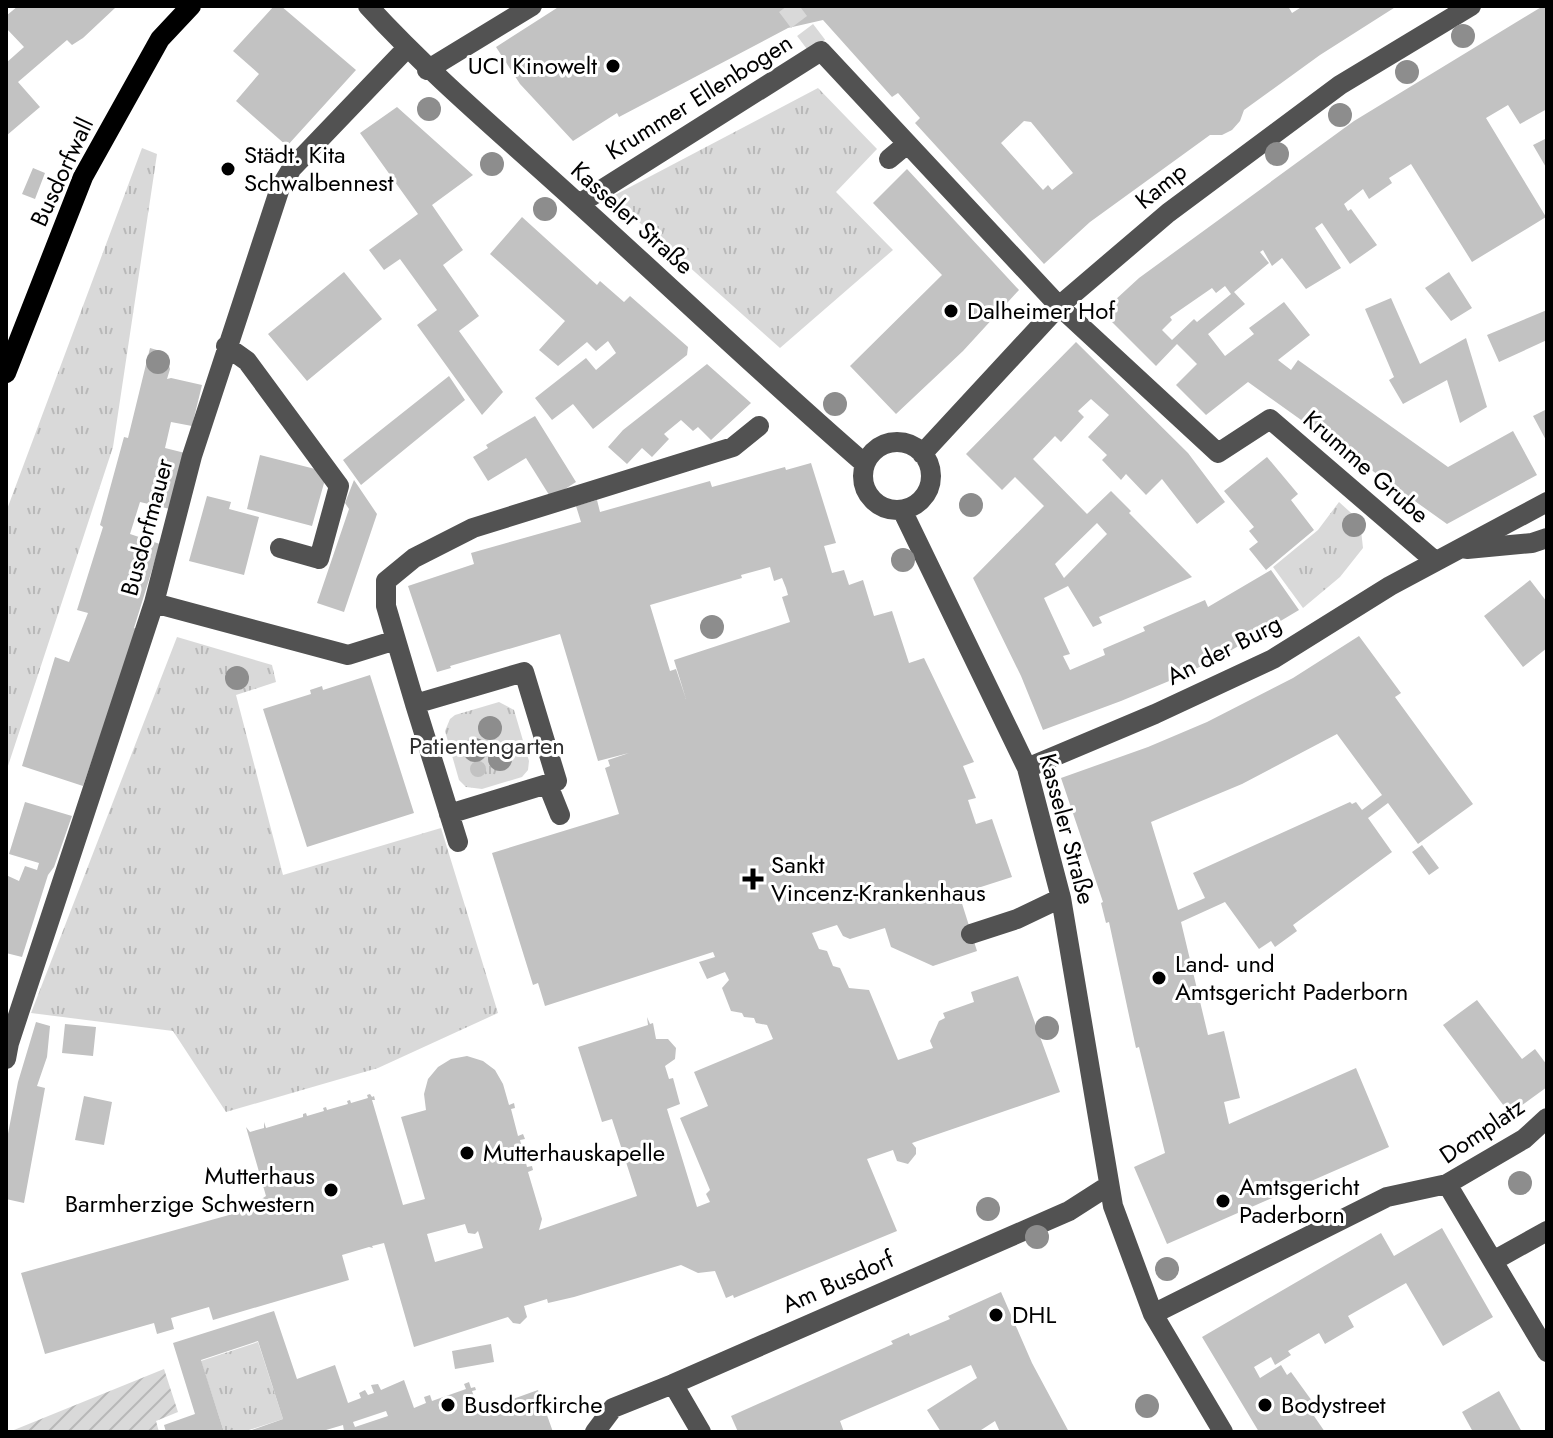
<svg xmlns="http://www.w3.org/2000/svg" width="1553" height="1438" font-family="Jost,sans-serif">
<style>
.grass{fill:url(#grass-tufts)}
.garden{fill:url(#garden-furrows)}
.building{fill:#c2c2c2;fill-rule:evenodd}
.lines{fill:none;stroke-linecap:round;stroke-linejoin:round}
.minor-tunnel{stroke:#d9d9d9;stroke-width:20;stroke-dasharray:20 10;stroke-linecap:butt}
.minor{stroke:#525252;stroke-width:20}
.major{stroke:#000;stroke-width:20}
.tree{fill:#8d8d8d}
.poi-dot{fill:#000;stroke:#fff;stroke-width:3}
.labels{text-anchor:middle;stroke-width:6;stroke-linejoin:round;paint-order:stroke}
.poi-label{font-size:24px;fill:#000;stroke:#fff;text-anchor:start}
.street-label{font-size:24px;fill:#000;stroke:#fff}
.park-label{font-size:24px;fill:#303030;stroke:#fff}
</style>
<defs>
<pattern id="grass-tufts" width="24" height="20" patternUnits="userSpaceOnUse" patternTransform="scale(2)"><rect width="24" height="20" fill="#d9d9d9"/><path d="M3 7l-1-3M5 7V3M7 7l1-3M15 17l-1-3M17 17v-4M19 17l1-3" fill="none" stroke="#b8b8b8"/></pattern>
<pattern id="garden-furrows" width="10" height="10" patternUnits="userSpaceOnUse" patternTransform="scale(2)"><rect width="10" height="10" fill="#d9d9d9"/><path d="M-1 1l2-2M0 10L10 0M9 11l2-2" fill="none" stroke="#b8b8b8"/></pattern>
</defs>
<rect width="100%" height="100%" fill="#fff"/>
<path class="grass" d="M818,88L877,149L836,192L893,250L780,348L611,197Z
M142,148L157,154L113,447L6,772V512Z
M1339,502L1360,521L1363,548L1340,577L1303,608L1273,567L1318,530Z
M177,637L272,665L276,682L236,695L283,875L441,828L498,1013L378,1068L226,1112L173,1031L31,1013Z
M499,702L514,710L529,761L528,770L522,777L482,789L466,787L459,780L445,731L450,719L455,715Z
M258,1342L283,1419L243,1432H224L201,1361Z"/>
<path class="garden" d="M164,1369L178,1412L156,1421L159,1432H9Z"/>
<path class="building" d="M18,6H113L115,8L83,38L72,45L67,40L18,82L40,107L6,136V63L24,47L6,28V16Z
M274,6H281L356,70L287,146L236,101L259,74L233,51Z
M560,6H1288L1292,13L1303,6H1397L1320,55L1244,110L1240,121L1232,130L1222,135H1210L1090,222L1044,264L915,123L920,118L898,93L892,97L823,20L788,28L619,117L617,113L573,141L520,84L496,47ZM1024,121L1031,122L1073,173L1052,190L1048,185L1043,190L1001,143Z
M1543,6H1547V109L1520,124L1508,105L1486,118L1546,217L1472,262L1411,164L1389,178L1392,183L1369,199L1363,189L1344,204L1348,211L1351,209L1377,245L1350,264L1322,223L1315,228L1341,268L1306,289L1282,258L1272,266L1263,250L1260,252L1269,263L1234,292L1245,304L1208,334L1225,356L1254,334L1249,328L1284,302L1310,335L1278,360L1291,370L1298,360L1448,467L1513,431L1537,475L1447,524L1248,382L1206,415L1176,385L1197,364L1177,344L1156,366L1102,312L1139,278L1354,121ZM1225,286L1231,294L1197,322L1194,319L1172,340L1162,330L1172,320L1170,317L1212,288L1216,293Z
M397,107L473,175L432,205L463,250L443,265L479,316L459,331L503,392L482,415L417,325L437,310L400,259L384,270L369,250L418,214L360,133Z
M1547,138V169L1533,145Z
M33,168L45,173L35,199L22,194Z
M907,169L1019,290L963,351L896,414L850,366L942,275L873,203Z
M522,217L597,285L600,281L624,302L630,296L688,347L687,355L593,429L573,404L552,420L535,398L586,358L596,370L616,353L608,341L596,351L587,342L558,366L539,350L565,321L490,254Z
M344,272L382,319L307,381L268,334Z
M1449,272L1472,308L1451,321L1425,288Z
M1391,298L1420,364L1466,338L1487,407L1460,423L1447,380L1403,404L1389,380L1394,377L1365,309Z
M1547,310V340L1499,362L1487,335Z
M1076,342L1188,453L1225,502L1197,524L1162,479L1146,495L1126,474L1121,480L1102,460L1107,455L1088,437L1109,415L1091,399L1078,411L1084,417L1061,442L1055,436L1033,459L1087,514L1111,491L1131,511L1129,513L1192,577L1099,617L1102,623L1093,627L1068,586L1044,598L1070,654L1063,656L1070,670L1105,655L1103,649L1145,631L1143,627L1205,600L1208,607L1271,570L1299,610L1230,651L1186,674L1121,701L1043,730L1021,676L973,578L1044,506L1015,477L1002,490L966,454ZM1097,523L1107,534L1064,578L1055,564Z
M150,348L164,352L166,356L170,369L167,379L171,378L202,385L192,426L171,422L165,448L185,453L170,509L140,502L130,534L160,544L134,628L137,629L83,786L22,766L55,657L69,662L88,613L77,610L103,527L100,525L124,437L128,438Z
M707,364L751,403L711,440L698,427L693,431L681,420L664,434L669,439L652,457L642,448L627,464L608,447L623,430Z
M449,376L465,400L361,485L343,460Z
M1547,409V442L1533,416Z
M535,416L576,482L551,498L526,458L488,481L473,457L488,448L486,445Z
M260,455L323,471L326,476L312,526L247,509Z
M1267,457L1298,494L1291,500L1314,530L1266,570L1249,549L1258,542L1249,531L1254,527L1224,491Z
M811,463L836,543L824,546L832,573L844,570L849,585L863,580L874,616L892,611L909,663L924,658L974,762L963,766L976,798L968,800L976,824L992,819L1012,877L959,894L977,951L933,966L891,947L885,928L850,939L843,936L837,925L812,933L819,949L827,951L833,966L840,968L849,988L869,990L898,1060L933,1048L930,1041L939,1021L945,1018L943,1013L974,1002L971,992L1018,976L1060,1092L912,1143L916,1148V1154L908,1164L897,1161L893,1150L867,1159L897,1231L734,1298L733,1295L726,1298L715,1271L698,1273L681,1265L574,1297L548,1303L547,1299L524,1306L527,1317L520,1324L513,1323L508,1317L414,1347L384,1243L372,1246L373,1248L369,1247L342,1255L349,1280L213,1320L209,1307L171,1318L174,1329L157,1334L154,1323L45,1354L21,1273L269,1204L267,1199L260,1200L266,1196L246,1127L250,1132L264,1128V1122L266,1128L303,1117V1114L306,1113L307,1116L324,1111L323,1108L326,1107L327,1110L348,1104L347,1101L350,1100L351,1103L368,1098L367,1095L370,1094L372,1097L374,1096L375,1100H372L403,1205L425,1199L401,1117L426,1110L424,1094L428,1079L438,1067L451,1059L467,1056L483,1061L495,1070L503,1084L509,1105L514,1103L515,1108L511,1109L518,1136L523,1134L525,1139L520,1140L527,1167L532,1166L533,1170L528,1172L542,1219L539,1230L637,1196L612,1119L602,1122L578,1047L648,1025L647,1017L650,1024L653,1023L656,1039H668L676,1048L675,1059L665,1066L669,1079L673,1078L680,1104L667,1109L697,1207L710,1202L706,1194L710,1190L680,1118L708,1106L694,1072L773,1039L767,1025L756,1023L754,1018L744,1017L742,1013L731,1011L722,988L729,980L725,972L707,979L699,962L715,957L713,952L545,1006L538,983L533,985L492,853L619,814L605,768L610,766L608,760L629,753L598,761L560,634L450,666L451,668L437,672L408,586L474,564L471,553L581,522L576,506L597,500L600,512L710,481L712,487L785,467L786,470ZM770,567L774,581L782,578L786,588L788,595L782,597L790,622L674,660L686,699L676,669L670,671L650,605L742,578L741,575ZM465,1224L468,1233L475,1234L478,1231L483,1248L435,1262L427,1234Z
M354,480L377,514L344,612L317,603L349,509L345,503Z
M207,496L231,502L229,509L259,517L244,575L189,561Z
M1530,580L1547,602V648L1523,667L1484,616Z
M1359,636L1401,693L1395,697L1473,804L1418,844L1388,803L1368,818L1392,852L1293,925L1297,931L1275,947L1271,941L1259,949L1225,902L1181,922L1208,1035L1224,1031L1240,1098L1224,1102L1229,1124L1356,1068L1389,1147L1167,1244L1134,1167L1165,1153L1139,1047L1136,1048L1109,922L1106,923L1101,903L1103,902L1061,778L1148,747L1207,722L1293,678ZM1337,734L1382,795L1362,810L1356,802L1352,804L1350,802L1193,873L1205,898L1178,910L1151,822L1242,784Z
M370,675L414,813L307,847L263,709L311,694L310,690L322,686L323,690Z
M470 769a8 8 0 1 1 16 0a8 8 0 1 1-16 0Z
M25,802L72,816L54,867L48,875L22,957L6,953V875L19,881L25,866L37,870L39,863L9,854Z
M1422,845L1439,868L1429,875L1412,852Z
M1477,1000L1522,1059L1535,1049L1547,1065V1087L1510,1114L1443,1025Z
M36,1022L50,1026L47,1057L37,1086L45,1088L24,1203L6,1199V1144L18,1082Z
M65,1024L96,1027L93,1056L62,1053Z
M84,1096L112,1102L104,1145L75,1140Z
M1442,1228L1493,1317L1443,1346L1406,1283L1348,1316L1354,1327L1325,1344L1319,1333L1288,1351L1291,1355L1275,1365L1271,1357L1254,1367L1260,1378L1281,1365L1287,1375L1291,1372L1320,1412L1314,1416L1325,1432H1259L1202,1337L1381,1233L1394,1256Z
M1001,1292L1032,1363L1069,1432H1000L995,1421L978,1432H941L927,1410L977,1378L971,1365L840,1421L844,1432H738L731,1416L893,1344L891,1341L909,1333L910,1336L950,1319L948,1316Z
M274,1311L297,1379L335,1365L348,1403L361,1398L359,1393L365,1390L368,1395L374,1393L371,1385L378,1384L381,1390L404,1380L414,1408L426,1403L424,1397L430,1395L432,1401L466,1389L464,1384L469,1382L471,1388L475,1387L476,1390L472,1391L479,1411L538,1390L553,1432H349L348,1430L344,1431L343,1425L326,1430L327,1432H246L283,1419L258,1341L201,1360L224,1432H166L164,1425L195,1414L173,1343ZM386,1411L388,1416L355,1427L353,1422Z
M491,1344L494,1362L455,1369L452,1351Z
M1499,1391L1522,1432H1473L1462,1412Z"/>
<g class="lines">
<path class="minor-tunnel" d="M787,6L821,51"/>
<path class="minor" d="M368,6C434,78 509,140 581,206C676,292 768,380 865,464
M427,70L532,6
M889,159L907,144
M579,204L821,51L1059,306L1218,453L1270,419L1435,561
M226,346L247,361L339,486L319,559L280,548
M863 476a34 34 0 1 1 68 0a34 34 0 1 1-68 0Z
M922,454L1059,306L1168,213L1340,85L1471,6
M902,510L1027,768L1061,898L1113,1206L1153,1314L1223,1432
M1467,549L1532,543L1547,538
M154,603L348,655L396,640L415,704L524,672L557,781L449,814
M396,640L386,606V581L414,558L473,528L733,447L759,426
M415,704L458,842
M1027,768L1155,714L1273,659L1390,586L1547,502
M548,785L560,815
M971,934L1017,919L1061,898
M6,1059L9,1043L154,603L192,456L280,188L292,168L407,48
M1447,1184L1547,1352
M1493,1261L1547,1231
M1153,1314L1387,1197L1447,1184L1524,1139L1547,1118
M673,1384L701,1432
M595,1432L613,1408L673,1384L1069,1211L1108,1186"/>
<path class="major" d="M6,373L83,177L160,39L191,6"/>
</g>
<g class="tree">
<circle cx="1463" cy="36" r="12"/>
<circle cx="1407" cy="72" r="12"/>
<circle cx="429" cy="109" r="12"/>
<circle cx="1340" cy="115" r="12"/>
<circle cx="1277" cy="154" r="12"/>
<circle cx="492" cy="164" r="12"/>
<circle cx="545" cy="209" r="12"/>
<circle cx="158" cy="362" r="12"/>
<circle cx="835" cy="404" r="12"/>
<circle cx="971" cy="505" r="12"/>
<circle cx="1354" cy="525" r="12"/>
<circle cx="903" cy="560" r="12"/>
<circle cx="712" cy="627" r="12"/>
<circle cx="237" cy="678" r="12"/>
<circle cx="490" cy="728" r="12"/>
<circle cx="475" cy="750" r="12"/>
<circle cx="500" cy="759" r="12"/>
<circle cx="1047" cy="1028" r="12"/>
<circle cx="1520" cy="1183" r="12"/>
<circle cx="988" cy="1209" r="12"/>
<circle cx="1037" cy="1237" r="12"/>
<circle cx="1167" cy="1269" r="12"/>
<circle cx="1147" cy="1406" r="12"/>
</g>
<g class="poi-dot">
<circle cx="613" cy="66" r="8"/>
<circle cx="228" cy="169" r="8"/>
<circle cx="951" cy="311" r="8"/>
<path d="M749 867h8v8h8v8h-8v8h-8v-8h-8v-8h8z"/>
<circle cx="1159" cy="978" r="8"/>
<circle cx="467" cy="1153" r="8"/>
<circle cx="331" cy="1190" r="8"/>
<circle cx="1223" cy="1201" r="8"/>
<circle cx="996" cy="1315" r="8"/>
<circle cx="448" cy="1405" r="8"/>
<circle cx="1265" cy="1405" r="8"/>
</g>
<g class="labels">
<g class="poi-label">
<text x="597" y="74" text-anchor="end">UCI Kinowelt</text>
<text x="244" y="163">Städt. Kita<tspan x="244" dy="28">Schwalbennest</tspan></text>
<text x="967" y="319">Dalheimer Hof</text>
<text x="771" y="873">Sankt<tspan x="771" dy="28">Vincenz-Krankenhaus</tspan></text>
<text x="1175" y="972">Land- und<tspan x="1175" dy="28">Amtsgericht Paderborn</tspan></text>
<text x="483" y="1161">Mutterhauskapelle</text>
<text x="315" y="1184" text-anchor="end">Mutterhaus<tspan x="315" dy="28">Barmherzige Schwestern</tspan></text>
<text x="1239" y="1195">Amtsgericht<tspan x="1239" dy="28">Paderborn</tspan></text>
<text x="1012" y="1323">DHL</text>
<text x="464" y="1413">Busdorfkirche</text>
<text x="1281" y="1413">Bodystreet</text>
</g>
<g class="street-label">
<text transform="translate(699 97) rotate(-32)" y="8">Krummer Ellenbogen</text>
<text transform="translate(62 172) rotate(-65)" y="8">Busdorfwall</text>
<text transform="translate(1161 186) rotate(-39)" y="8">Kamp</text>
<text transform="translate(632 218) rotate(42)" y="8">Kasseler Straße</text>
<text transform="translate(1366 467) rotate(41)" y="8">Krumme Grube</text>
<text transform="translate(147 527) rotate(-75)" y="8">Busdorfmauer</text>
<text transform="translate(1224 650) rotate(-27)" y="8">An der Burg</text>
<text transform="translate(1067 829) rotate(75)" y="8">Kasseler Straße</text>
<text transform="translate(1482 1131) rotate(-34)" y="8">Domplatz</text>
<text transform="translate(838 1282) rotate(-24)" y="8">Am Busdorf</text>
</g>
<g class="park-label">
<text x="487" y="754">Patientengarten</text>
</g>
</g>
<rect width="1553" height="1438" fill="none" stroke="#000000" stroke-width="16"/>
</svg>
